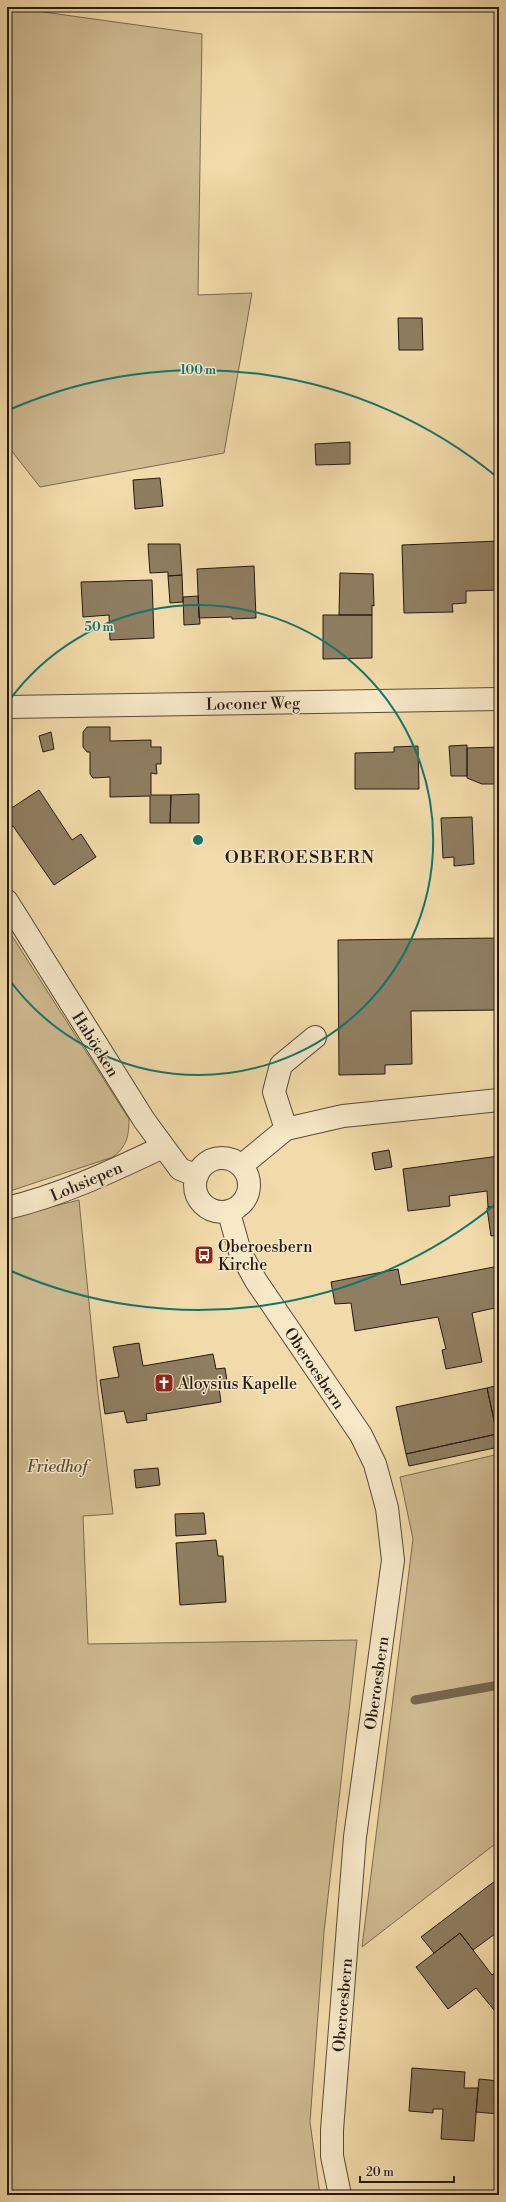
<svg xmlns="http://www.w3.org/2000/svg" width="506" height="2202" font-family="'Libre Bodoni',serif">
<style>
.green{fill:#cfba90;stroke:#7a6a51}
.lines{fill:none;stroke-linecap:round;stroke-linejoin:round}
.stream{stroke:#76664e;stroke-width:9}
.building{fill:#8f7e61;stroke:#241912}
.minor-casing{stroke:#584a38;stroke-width:24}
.minor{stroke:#f7e8c8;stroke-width:22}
.ring{fill:none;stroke:#0f766e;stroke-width:2}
.labels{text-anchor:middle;stroke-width:3;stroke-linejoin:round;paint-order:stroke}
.street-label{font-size:16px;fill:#241912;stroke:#f7e8c8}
.poi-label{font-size:16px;fill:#241912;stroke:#f7e8c8;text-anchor:start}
.park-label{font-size:16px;font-style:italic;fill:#574938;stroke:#f7e8c8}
.quarter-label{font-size:18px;letter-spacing:1px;fill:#241912;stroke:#f7e8c8}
.centre{fill:#0f766e;stroke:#f7e8c8;stroke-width:2}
.ring-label{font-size:12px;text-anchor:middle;font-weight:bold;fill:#0f766e;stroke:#f7e8c8;stroke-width:3;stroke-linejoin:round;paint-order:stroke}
</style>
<rect width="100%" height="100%" fill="#f2dbaa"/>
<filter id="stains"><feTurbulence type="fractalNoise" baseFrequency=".005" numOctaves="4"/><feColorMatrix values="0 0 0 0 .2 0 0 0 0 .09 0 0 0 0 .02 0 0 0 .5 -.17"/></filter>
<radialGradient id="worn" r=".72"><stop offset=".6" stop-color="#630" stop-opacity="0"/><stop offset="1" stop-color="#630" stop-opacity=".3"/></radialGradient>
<path class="green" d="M7,7L202,34L198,295L252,293L224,453L40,487L7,445Z
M7,928L129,1119C129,1136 127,1146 113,1157L7,1192Z
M79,1200L98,1394L113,1514L83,1516L88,1644L357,1640L324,1932L310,2122L320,2195H7V1218Z
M499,1454V1841L362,1947L413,1539L400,1477Z"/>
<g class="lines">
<path class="stream" d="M415,1700L499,1685"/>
</g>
<path class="building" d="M398,318H422L423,350H399Z
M350,442V464L316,465L315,444Z
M160,478L163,506L135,509L133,480Z
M499,541V590L466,591V603L452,604L453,612L404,613L402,545Z
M148,544H180L182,575L168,576V572L150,573Z
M254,566L256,618L232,619V617L199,618L197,569Z
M340,573L373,574L374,606L372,605V615H339Z
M182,575L183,602L170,603L168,576Z
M152,580L154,638L110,640L109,615L83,617L81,582Z
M198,596L200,624L184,625L183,597Z
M323,615H372V658L323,659Z
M87,727H110V741L151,740V747H161V764H156L157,774L151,773V795H171L170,823H150V796L110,797V777L93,778L90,774V752H87L83,747V732Z
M51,732L54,749L43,752L39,736Z
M467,745V776H451L449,746Z
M418,746L419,789H355V753L394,752V747Z
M499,747V784H482L467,778V748Z
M39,790L72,840L81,834L96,857L54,885L13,826L7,830V811Z
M199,794V823H170L171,795Z
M472,817L474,864L454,866V857L443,858L441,818Z
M499,938V1010L411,1011L412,1064L385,1065V1074L339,1075L338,940Z
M389,1150L392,1167L375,1170L372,1153Z
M499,1156V1206L488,1207L487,1191L449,1196L450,1206L408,1211L403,1169Z
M499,1206V1235L491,1236L487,1208Z
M499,1266V1307L472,1313L482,1362L446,1369L442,1350L446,1349L438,1317L355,1331L351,1303L335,1304L331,1282L398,1269L401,1285Z
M139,1343L143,1366L213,1354L216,1369L225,1368L228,1387L219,1388L221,1402L146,1414L147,1420L127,1423L124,1411L105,1414L100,1380L119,1377L113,1347Z
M499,1385V1434H497L487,1388Z
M487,1388L497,1434L406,1454L396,1407Z
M497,1434H499V1447L409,1466L406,1454Z
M158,1468L160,1485L136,1488L134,1470Z
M204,1513L206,1534L176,1536L175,1514Z
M216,1540L218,1556H223L226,1602L180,1605L176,1543Z
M499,1878V1931L473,1950L460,1933L434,1953L421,1937Z
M460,1933L492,1975L499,1970V2006L494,2010L476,1988L448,2009L416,1967Z
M412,2068L465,2072L464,2088H478L474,2141L441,2139L443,2109H433V2113L409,2111Z
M479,2079L499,2081V2114L476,2112Z"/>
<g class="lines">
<defs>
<path id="minor" d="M7,707L499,699
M7,901L144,1120L180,1169L197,1176
M286,1129L274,1092L281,1065L315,1037
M195 1185a27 27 0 1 1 54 0a27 27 0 1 1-54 0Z
M241,1166L286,1129L343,1116L499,1100
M7,1208C62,1195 112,1171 163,1147
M229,1213L240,1252L256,1281L361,1435L375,1464L387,1508L393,1560L355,1837L332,2130V2156L340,2195"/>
</defs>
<use href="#minor" class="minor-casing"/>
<use href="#minor" class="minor"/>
</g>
<g class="ring">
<path d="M8 702A235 235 0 1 1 8 978"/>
<path d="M497 1203A470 470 0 0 1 11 1271M11 409A470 470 0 0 1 497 477"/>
</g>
<defs>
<symbol id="bus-square" viewBox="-11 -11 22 22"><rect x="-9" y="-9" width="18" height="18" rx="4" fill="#8f2418" stroke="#f7e8c8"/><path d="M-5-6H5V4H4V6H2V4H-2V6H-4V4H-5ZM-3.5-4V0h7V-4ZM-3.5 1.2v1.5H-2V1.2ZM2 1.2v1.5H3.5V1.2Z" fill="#fff"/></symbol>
<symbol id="church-square" viewBox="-11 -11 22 22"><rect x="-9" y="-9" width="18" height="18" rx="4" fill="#8f2418" stroke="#f7e8c8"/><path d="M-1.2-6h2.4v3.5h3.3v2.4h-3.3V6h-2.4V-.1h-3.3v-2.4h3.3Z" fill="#fff"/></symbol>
</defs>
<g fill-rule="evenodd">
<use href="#bus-square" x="193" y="1244" width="22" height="22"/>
<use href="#church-square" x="153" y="1372" width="22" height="22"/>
</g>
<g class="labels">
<g class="street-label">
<text transform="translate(253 703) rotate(-1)" y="6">Loconer Weg</text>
<text transform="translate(96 1044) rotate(58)" y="6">Haböcken</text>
<text transform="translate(86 1181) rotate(-23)" y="6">Lohsiepen</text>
<text transform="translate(315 1368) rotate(56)" y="6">Oberoesbern</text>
<text transform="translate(376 1683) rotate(-82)" y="6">Oberoesbern</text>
<text transform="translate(342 2005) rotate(-85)" y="6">Oberoesbern</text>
</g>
<g class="poi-label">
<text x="218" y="1252">Oberoesbern<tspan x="218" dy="18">Kirche</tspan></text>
<text x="178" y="1389">Aloysius Kapelle</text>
</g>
<g class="park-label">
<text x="57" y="1472">Friedhof</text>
</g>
<g class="quarter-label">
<text x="300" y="863">OBEROESBERN</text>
</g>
</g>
<circle cx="198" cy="840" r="6" class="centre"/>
<g class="ring-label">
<text x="198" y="374">100 m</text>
<text x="99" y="631">50 m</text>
</g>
<rect width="506" height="2202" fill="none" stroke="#f2dbaa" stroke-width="24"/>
<rect x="8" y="8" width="490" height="2186" fill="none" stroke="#241912" stroke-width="2"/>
<rect x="12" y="12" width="482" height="2178" fill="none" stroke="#241912"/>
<path d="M360 2176v6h94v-6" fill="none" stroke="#241912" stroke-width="2"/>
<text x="366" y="2176" font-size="12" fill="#241912" stroke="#f7e8c8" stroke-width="3" paint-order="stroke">20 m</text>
<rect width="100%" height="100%" filter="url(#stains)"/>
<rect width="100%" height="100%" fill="url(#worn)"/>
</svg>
